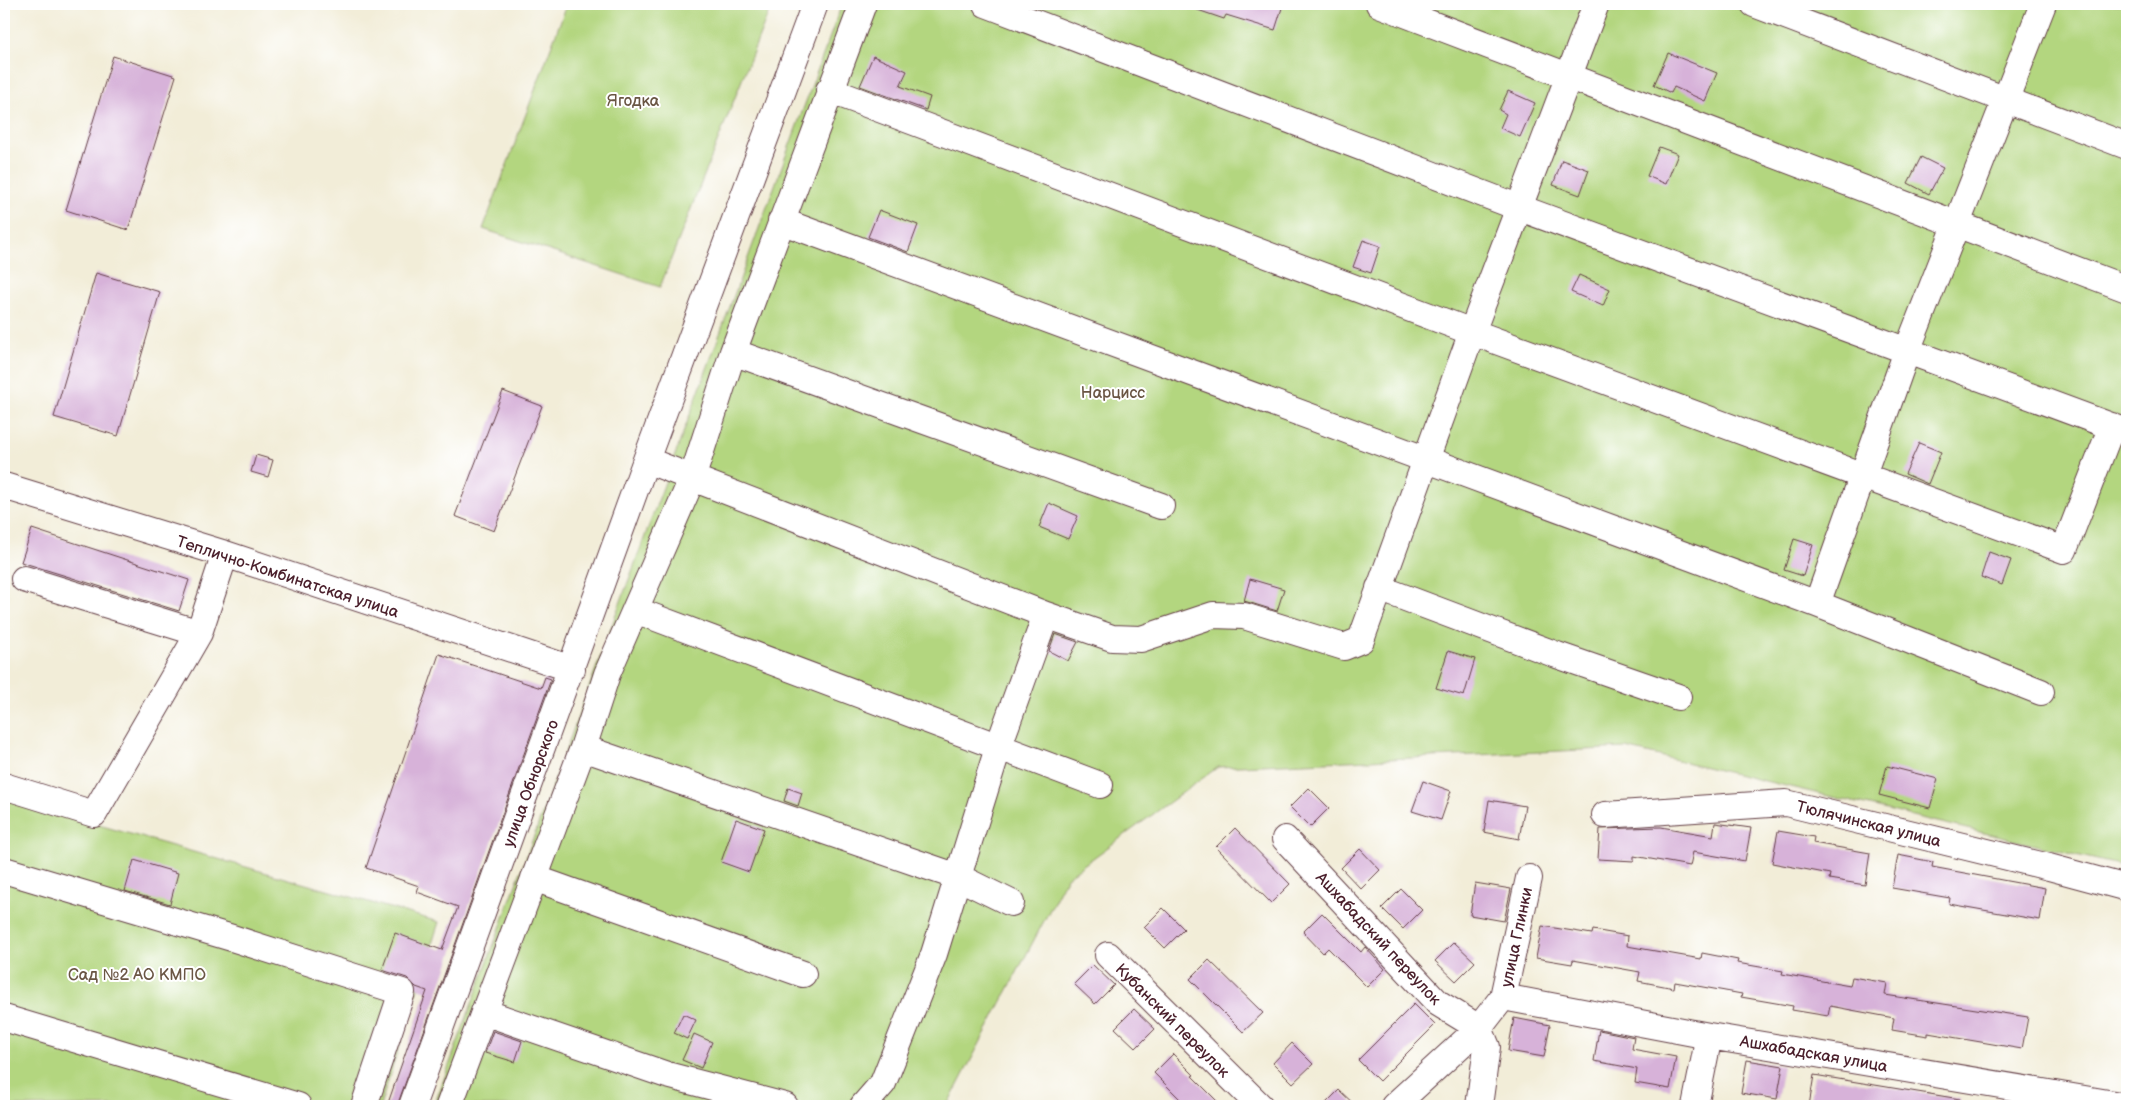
<svg xmlns="http://www.w3.org/2000/svg" width="2131" height="1110" font-family="'Balsamiq Sans',sans-serif">
<style>
.green{fill:#b3d67f;stroke:#7e7a55}
.building{fill:#d7b2d9}
.lines{fill:none;stroke-linecap:round;stroke-linejoin:round}
.minor-casing{stroke:#633e45;stroke-width:28}
.minor{stroke:#fff;stroke-width:26}
.labels{text-anchor:middle;stroke-width:4;stroke-linejoin:round;paint-order:stroke}
.park-label{font-size:16px;fill:#6a5644;stroke:#fff}
.street-label{font-size:16px;fill:#4a1f2b;stroke:#fff}
</style>
<rect width="100%" height="100%" fill="#fff"/>
<filter id="ink" filterUnits="userSpaceOnUse"><feTurbulence type="fractalNoise" baseFrequency=".02" numOctaves="2"/><feDisplacementMap in="SourceGraphic" scale="10" xChannelSelector="R" yChannelSelector="G"/><feConvolveMatrix kernelMatrix="1 2 1 2 8 2 1 2 1" color-interpolation-filters="sRGB"/></filter>
<filter id="wash" filterUnits="userSpaceOnUse"><feTurbulence type="fractalNoise" baseFrequency=".0096" numOctaves="4" result="noise"/><feDisplacementMap in="SourceGraphic" scale="20" xChannelSelector="R" yChannelSelector="G"/><feGaussianBlur stdDeviation="1.12" result="paint"/><feColorMatrix in="noise" values="0 0 0 0 0 0 0 0 0 0 0 0 0 0 0 0 0 1.4 0 .05"/><feComposite in="paint" operator="in"/></filter>
<g filter="url(#wash)">
<rect width="100%" height="100%" fill="#f2edd8"/>
<path class="green" d="M567,4H772L660,287L483,229Z
M842,4H2127V867L1626,748L1218,767L1067,877L947,1106H434Z
M4,798L439,922L380,1106H4Z"/>
<g id="blocks">
<path class="building" d="M1186,4H1268L1282,8L1275,30L1226,15L1224,19L1186,6Z
M1668,53L1717,73L1705,101L1674,87L1671,93L1654,85Z
M113,56L176,76L128,230L66,210Z
M873,56L907,71L900,86L930,97L926,110L860,86Z
M1508,91L1535,103L1520,137L1500,128L1506,114L1499,110Z
M1659,147L1678,154L1666,184L1647,176Z
M1921,157L1943,168L1929,194L1908,183Z
M1562,160L1589,170L1580,195L1553,185Z
M879,210L918,225L908,252L868,237Z
M1363,240L1380,246L1371,273L1353,267Z
M96,273L160,292L118,436L54,417Z
M1579,275L1610,289L1603,306L1571,292Z
M503,391L542,406L494,531L455,516Z
M1919,443L1941,452L1928,484L1905,474Z
M256,455L273,460L268,477L251,472Z
M1049,503L1078,516L1068,539L1039,527Z
M32,529L189,580L179,611L21,562Z
M1794,539L1813,545L1803,576L1784,570Z
M1989,552L2011,560L2002,585L1981,577Z
M1250,579L1284,589L1277,611L1244,601Z
M1055,634L1078,642L1068,661L1049,651Z
M1448,651L1475,659L1464,696L1436,688Z
M439,654L541,688L545,677L551,679L397,1106H387L427,991L416,987L407,978L382,970L395,933L442,950L458,907L417,892L419,886L366,868Z
M1887,766L1938,779L1930,808L1879,795Z
M1423,781L1451,791L1441,820L1412,811Z
M788,788L802,793L798,806L784,801Z
M1309,788L1329,808L1310,827L1290,807Z
M1489,800L1525,806L1519,839L1484,832Z
M736,819L764,829L749,872L721,862Z
M1715,823L1751,828L1745,861L1693,852L1690,866L1634,856V861L1598,859L1600,829L1661,827L1713,836Z
M1235,828L1290,884L1271,903L1216,847Z
M1778,831L1814,837L1813,843L1870,853L1865,885L1829,879L1830,874L1772,863Z
M1360,849L1380,870L1361,889L1341,868Z
M1898,855L1933,862L1932,867L2045,888L2040,920L1949,904L1950,898L1892,888Z
M134,860L178,873L170,904L125,891Z
M1475,883L1511,889L1504,921L1470,915Z
M1401,889L1422,910L1403,929L1382,908Z
M1163,908L1184,929L1165,948L1144,927Z
M1322,913L1361,952L1365,947L1385,969L1367,987L1328,948L1323,953L1303,932Z
M1542,926L1592,934L1593,930L1628,936L1627,946L1701,959L1702,953L1738,960L1737,963L1783,971L1782,974L1850,986L1852,977L1887,983L1885,995L2028,1017L2022,1049L1928,1033V1036L1892,1030L1894,1018L1830,1006L1828,1016L1792,1010L1793,1006L1741,997L1742,994L1675,982L1674,988L1638,981L1640,972L1573,960L1572,964L1536,958Z
M1454,942L1475,962L1456,981L1435,961Z
M1209,960L1263,1013L1243,1032L1190,979Z
M1093,965L1114,985L1095,1004L1074,984Z
M1414,1004L1435,1025L1379,1081L1358,1060Z
M1134,1009L1155,1029L1136,1048L1115,1028Z
M683,1014L696,1020L687,1039L674,1033Z
M1514,1018L1550,1025L1544,1057L1508,1051Z
M1599,1030L1634,1037L1632,1049L1676,1057L1670,1089L1635,1083L1637,1069L1594,1061Z
M493,1031L522,1041L515,1062L485,1053Z
M694,1034L712,1042L701,1068L682,1060Z
M1292,1043L1313,1064L1293,1083L1273,1063Z
M1173,1054L1194,1075L1192,1076L1222,1106H1187L1154,1073Z
M1747,1060L1783,1066L1777,1099L1741,1093Z
M1814,1075L1960,1099L1959,1106H1809Z
M1339,1090L1356,1106H1323Z"/>
</g>
</g>
<g filter="url(#ink)">
<use href="#blocks" fill-opacity="0" stroke="#633e45" stroke-width="1"/>
<g class="lines">
<defs>
<path id="minor" d="M986,4L1520,208L2127,432
M1379,4L2127,289
M1754,4L2127,146
M829,90L1472,332L2064,550L2112,426
M781,221L1817,604L2041,692
M733,352L1161,506
M646,460L1046,615L1112,638L1141,639L1213,615L1244,616L1344,647L1361,640L1472,332L1596,4
M4,486L225,554L572,669
M24,579L199,633L225,554
M1379,588L1557,655L1678,697
M1817,604L1907,351L2043,4
M635,610L1100,785
M583,748L958,877L1011,903
M4,786L94,814L199,633
M1605,815L1786,803L2049,867L2127,888
M1285,839L1438,1003L1479,1028L1487,1047L1479,1106
M4,870L232,938L402,992L364,1106
M534,878L803,974
M1108,955L1260,1106
M1503,997L1709,1036L2126,1106
M484,1012L667,1075L785,1106
M4,1018L298,1106
M412,1106L646,460L815,4
M449,1106L583,748L607,674L692,479L733,352L863,4
M863,1106L883,1083L934,954L998,748L1046,615
M1394,1106L1479,1028L1503,997L1529,878
M1695,1106L1709,1036"/>
</defs>
<use href="#minor" class="minor-casing"/>
<use href="#minor" class="minor"/>
</g>
</g>
<g class="labels">
<g class="park-label">
<text x="633" y="106">Ягодка</text>
<text x="1113" y="398">Нарцисс</text>
<text x="137" y="980">Сад №2 АО КМПО</text>
</g>
<g class="street-label">
<text transform="translate(288 576) rotate(18)" y="6">Теплично-Комбинатская улица</text>
<text transform="translate(530 783) rotate(-70)" y="6">улица Обнорского</text>
<text transform="translate(1869 823) rotate(14)" y="6">Тюлячинская улица</text>
<text transform="translate(1516 937) rotate(-78)" y="6">улица Глинки</text>
<text transform="translate(1379 938) rotate(47)" y="6">Ашхабадский переулок</text>
<text transform="translate(1173 1020) rotate(45)" y="6">Кубанский переулок</text>
<text transform="translate(1814 1053) rotate(10)" y="6">Ашхабадская улица</text>
</g>
</g>
<rect width="2131" height="1110" fill="none" stroke="#fff" stroke-width="20"/>
</svg>
